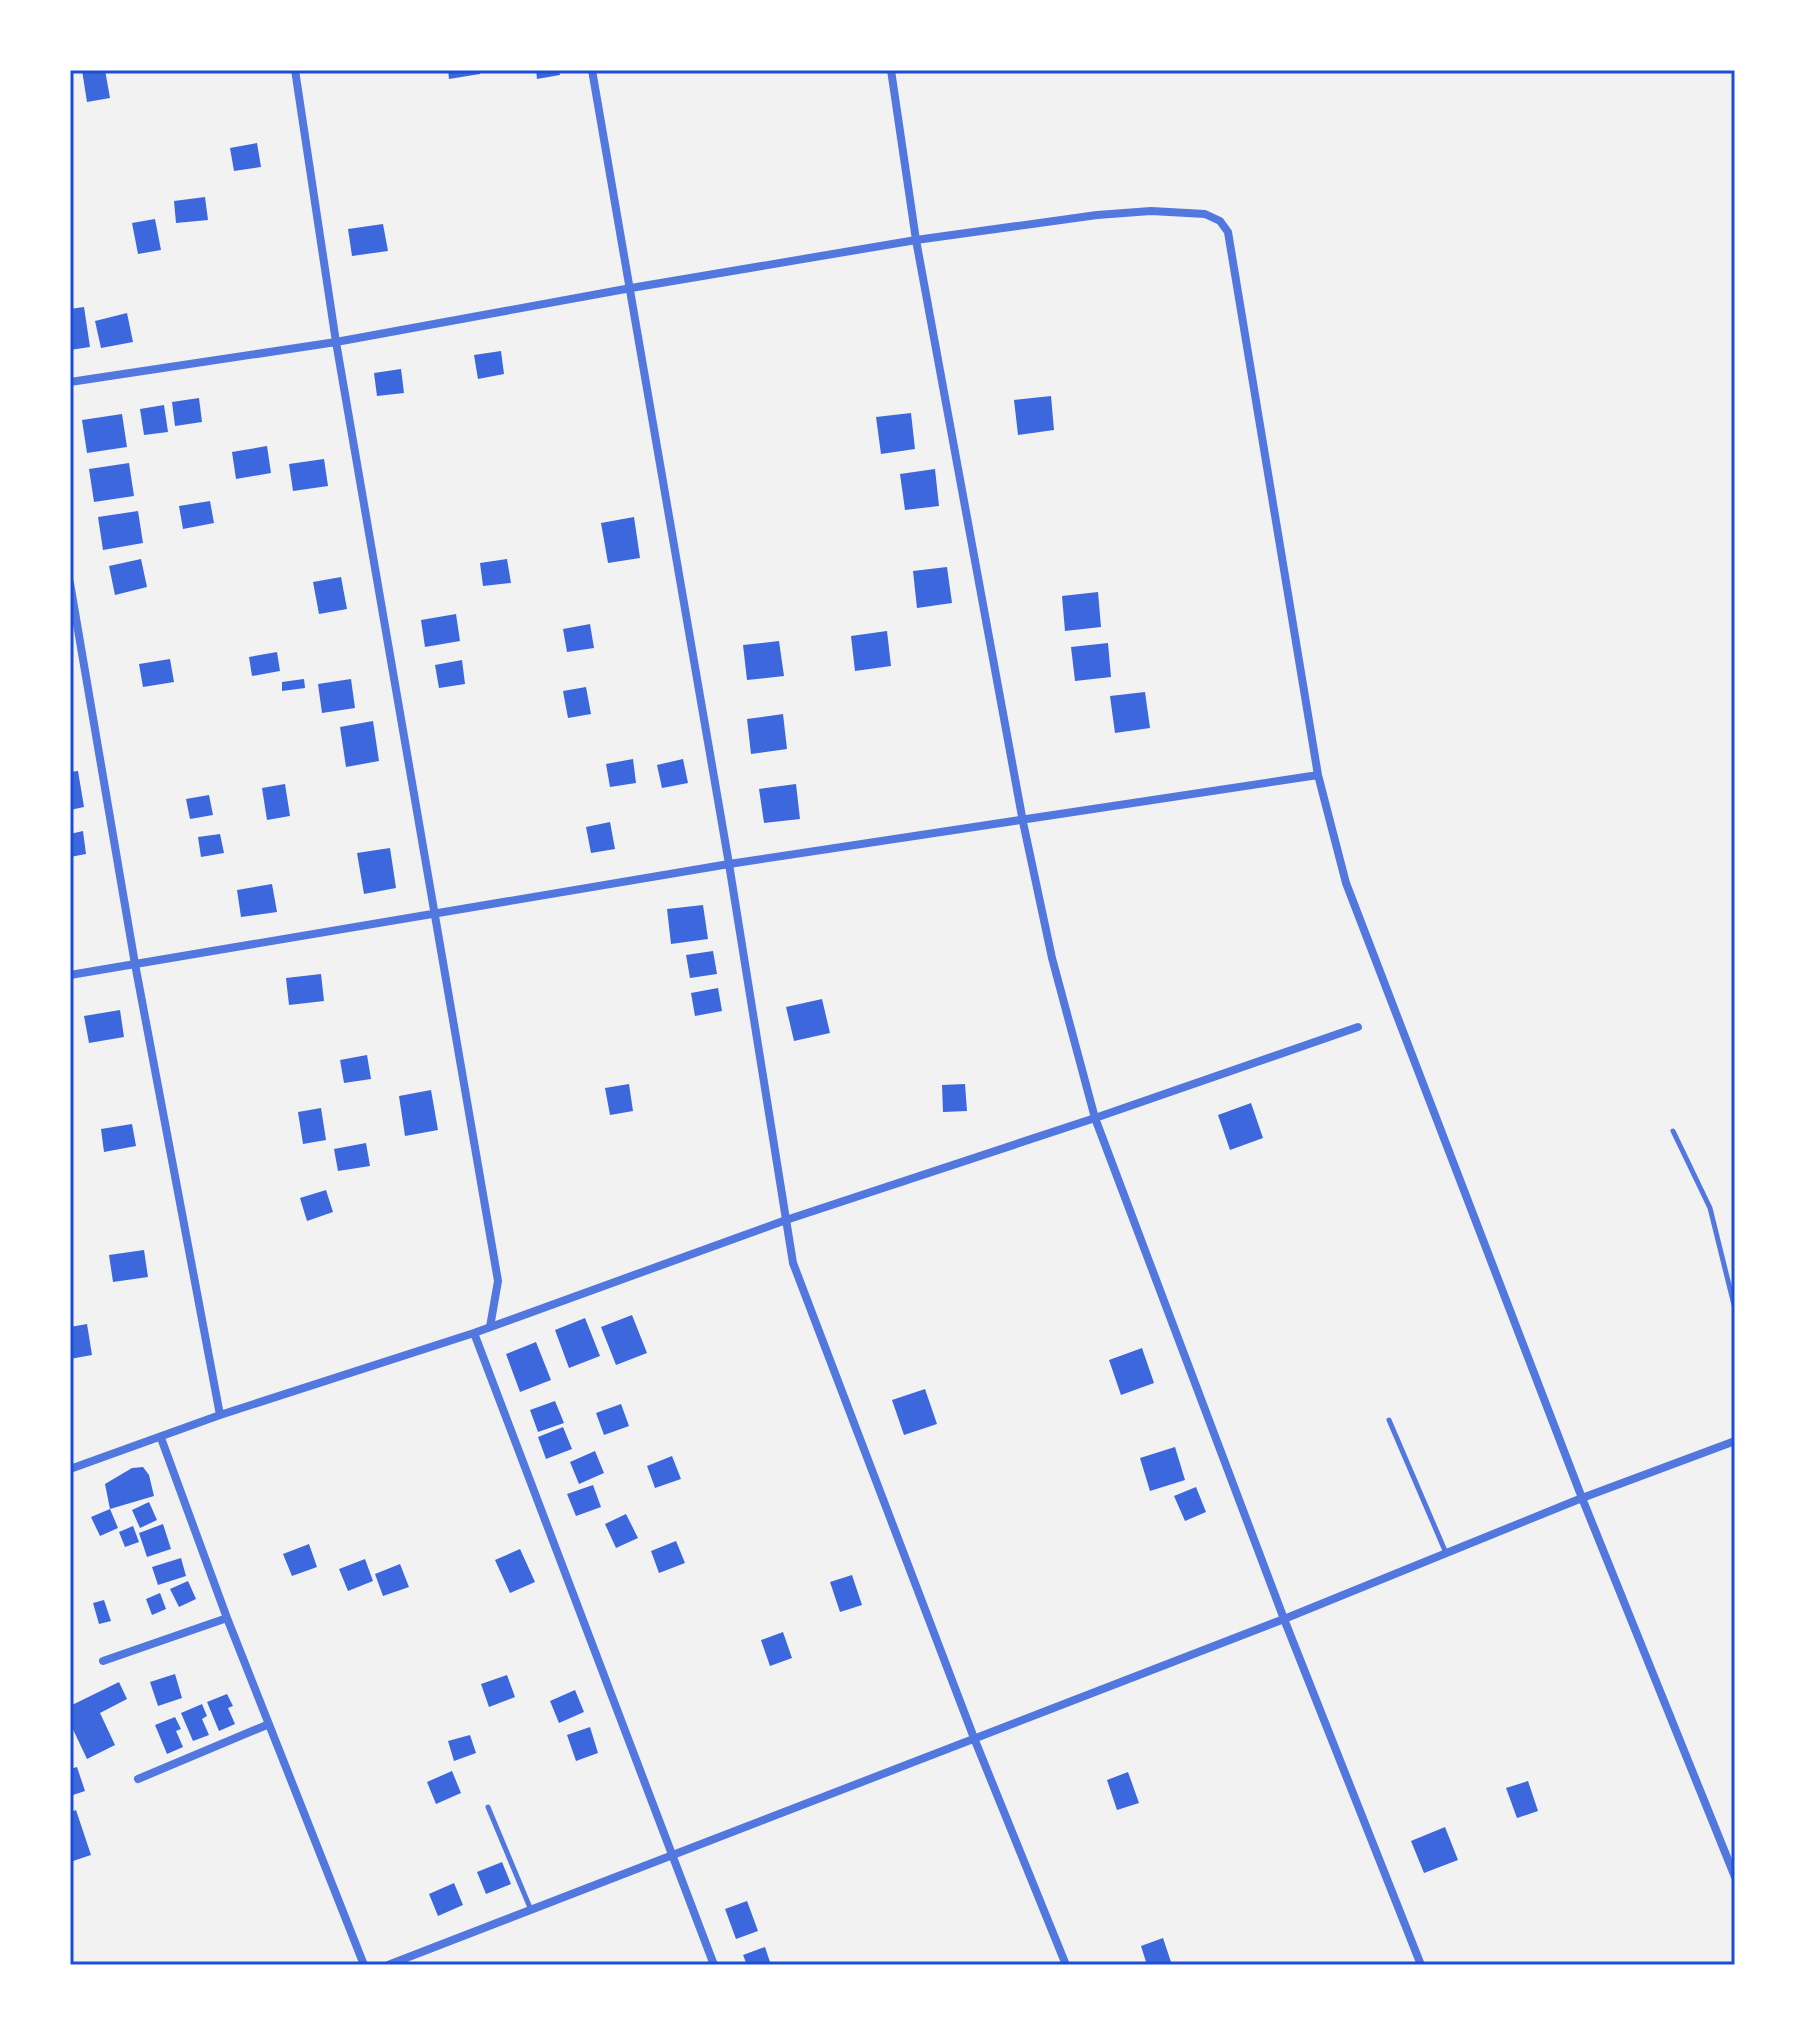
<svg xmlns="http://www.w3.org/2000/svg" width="1805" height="2035" font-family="Arial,sans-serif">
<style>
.building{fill:#3d67dc}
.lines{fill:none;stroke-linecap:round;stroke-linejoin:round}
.service{stroke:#5277de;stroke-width:5}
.minor{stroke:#5277de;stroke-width:8}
.neatline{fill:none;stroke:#1d4ed8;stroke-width:3}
</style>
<rect width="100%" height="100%" fill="#f2f2f2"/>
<path class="building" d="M82,70H105L110,98L87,102Z
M448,70H480V74L449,79Z
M536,70H559L560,75L537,79Z
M257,143L261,167L234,171L230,148Z
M205,197L208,220L176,223L174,201Z
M155,219L161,250L138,254L132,223Z
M383,224L388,251L352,256L348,229Z
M84,307L90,347L70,350V309Z
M127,313L133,342L101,348L95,321Z
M501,351L504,374L478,379L474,355Z
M401,369L404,393L377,396L374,373Z
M1051,396L1054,430L1018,435L1014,400Z
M199,398L202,422L175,426L172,402Z
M164,405L168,432L144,435L140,409Z
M911,413L915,449L881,454L876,417Z
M122,414L127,447L87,453L82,420Z
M267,446L271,473L236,479L232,452Z
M324,459L328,486L293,491L289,464Z
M129,463L134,496L94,502L89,469Z
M935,469L939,506L905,510L900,474Z
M210,501L214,523L183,529L179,506Z
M138,511L143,543L103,550L98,517Z
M634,517L640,558L608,563L601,523Z
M141,559L147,587L115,595L109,566Z
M507,559L511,583L483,586L480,563Z
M947,567L952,603L917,608L913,571Z
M341,577L347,609L319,614L313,582Z
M1098,592L1101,627L1065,631L1062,596Z
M456,614L460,641L425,647L421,620Z
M590,624L594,648L567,652L563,629Z
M887,631L891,666L855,671L851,636Z
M779,641L784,676L747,680L743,645Z
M1108,643L1111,677L1075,681L1071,647Z
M277,652L280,671L252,676L249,657Z
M170,659L174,682L143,687L139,664Z
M462,660L465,684L439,688L435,665Z
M304,679L305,688L282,691V682Z
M351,679L355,708L322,713L318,684Z
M586,687L591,714L568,718L563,691Z
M1145,692L1150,728L1115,733L1110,696Z
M783,714L787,749L751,754L747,719Z
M373,721L379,761L346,767L340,727Z
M633,759L636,783L610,787L606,764Z
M683,759L688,783L662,788L657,765Z
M78,771L84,807L70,810V772Z
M285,784L290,816L267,820L262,788Z
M796,784L800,819L764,823L759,789Z
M209,795L213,815L190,819L186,799Z
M610,822L615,849L591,853L586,827Z
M83,831L86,854L70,857V834Z
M220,834L224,853L201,857L198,837Z
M390,848L396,888L364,894L357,853Z
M272,884L277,912L241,917L237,890Z
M703,905L708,939L671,944L667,909Z
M713,951L717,974L690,978L686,955Z
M321,974L324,1001L289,1005L286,978Z
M718,988L722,1011L695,1016L691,993Z
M822,999L830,1033L794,1041L786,1007Z
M120,1010L124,1037L89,1043L84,1016Z
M367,1055L371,1079L344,1083L340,1060Z
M629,1084L633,1111L610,1115L605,1088Z
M965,1084L967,1111L943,1112L942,1085Z
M431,1090L438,1130L405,1136L399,1096Z
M1251,1103L1263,1138L1230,1150L1218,1115Z
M321,1108L326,1140L303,1144L298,1112Z
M132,1124L136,1146L104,1152L101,1129Z
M366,1143L370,1166L338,1171L334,1149Z
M326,1190L333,1212L307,1221L300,1198Z
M144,1250L148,1277L113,1282L109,1255Z
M632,1315L647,1353L616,1365L601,1327Z
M585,1318L600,1356L569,1368L555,1330Z
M87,1324L92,1355L70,1359V1327Z
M536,1342L551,1380L520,1392L506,1354Z
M1142,1348L1154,1383L1121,1395L1109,1360Z
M925,1389L937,1424L904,1435L892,1400Z
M555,1401L564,1423L538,1432L530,1410Z
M621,1404L629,1426L604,1435L596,1413Z
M563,1427L572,1449L546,1459L538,1437Z
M1175,1447L1185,1480L1150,1491L1140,1458Z
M595,1451L604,1473L579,1484L570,1462Z
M672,1456L681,1479L655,1488L647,1466Z
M143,1467L149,1475L154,1496L110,1509L105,1484L132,1468Z
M593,1485L601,1507L576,1516L567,1494Z
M1196,1487L1206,1512L1185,1521L1174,1496Z
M149,1502L157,1520L140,1528L132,1510Z
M110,1509L118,1528L100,1536L91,1517Z
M626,1514L638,1538L616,1548L605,1524Z
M163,1524L171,1549L147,1557L139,1533Z
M133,1526L139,1542L125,1547L119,1532Z
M676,1541L685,1563L659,1573L651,1551Z
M309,1544L317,1567L292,1576L283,1554Z
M520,1549L535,1582L510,1593L495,1560Z
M181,1558L186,1576L158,1585L152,1567Z
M365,1559L373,1581L348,1591L339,1569Z
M400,1564L409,1587L383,1596L375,1574Z
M852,1575L862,1605L840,1612L830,1582Z
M188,1581L196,1599L179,1607L170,1589Z
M160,1593L166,1609L152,1615L146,1599Z
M104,1600L111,1621L99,1624L93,1603Z
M783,1632L792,1658L770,1666L761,1640Z
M175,1674L182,1698L158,1706L150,1682Z
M507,1675L515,1697L489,1707L481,1684Z
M119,1682L127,1699L100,1713L115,1745L87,1759L70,1723V1706Z
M575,1690L584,1712L559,1723L550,1701Z
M227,1694L233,1706L228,1708L235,1724L219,1731L207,1702Z
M202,1704L207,1716L202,1719L209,1735L193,1741L181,1713Z
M175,1717L181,1729L176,1731L183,1747L167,1754L155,1725Z
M590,1727L598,1753L576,1761L567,1735Z
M470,1735L476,1753L454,1761L448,1741Z
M77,1767L85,1791L70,1796V1769Z
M452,1771L461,1793L436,1804L427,1782Z
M1128,1772L1139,1803L1117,1810L1107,1780Z
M1528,1781L1538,1811L1517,1818L1506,1788Z
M76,1810L91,1855L70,1862V1812Z
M1445,1827L1458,1860L1424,1873L1411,1841Z
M502,1862L511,1884L486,1894L477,1872Z
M454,1883L463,1905L438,1916L429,1894Z
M747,1901L758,1931L736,1939L725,1909Z
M1163,1938L1172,1965H1147L1141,1946Z
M765,1947L771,1965H747L743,1955Z"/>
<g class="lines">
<path class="service" d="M1673,1131L1710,1208L1735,1309
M1389,1420L1446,1553
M488,1807L531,1910"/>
<path class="minor" d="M295,70L336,342L498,1281L490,1327
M592,70L729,864L793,1263L974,1738L1066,1965
M891,70L916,240L1023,822L1052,958L1095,1118L1284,1619L1421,1965
M70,382L336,342L631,288L916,240L1097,215L1151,211L1205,214L1220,221L1228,232L1318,775L1346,883L1582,1498L1735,1877
M70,583L135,964L220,1415
M70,975L729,864L1318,775
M474,1333L714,1965
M161,1438L227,1618L364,1965
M70,1469L220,1415L474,1333L786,1220L1095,1118L1358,1027
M103,1661L227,1618
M138,1779L269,1724
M388,1965L1284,1619L1582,1498L1735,1441"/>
</g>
<rect width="1805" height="2035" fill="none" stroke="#ffffff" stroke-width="144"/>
<rect x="72" y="72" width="1661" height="1891" class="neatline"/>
</svg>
